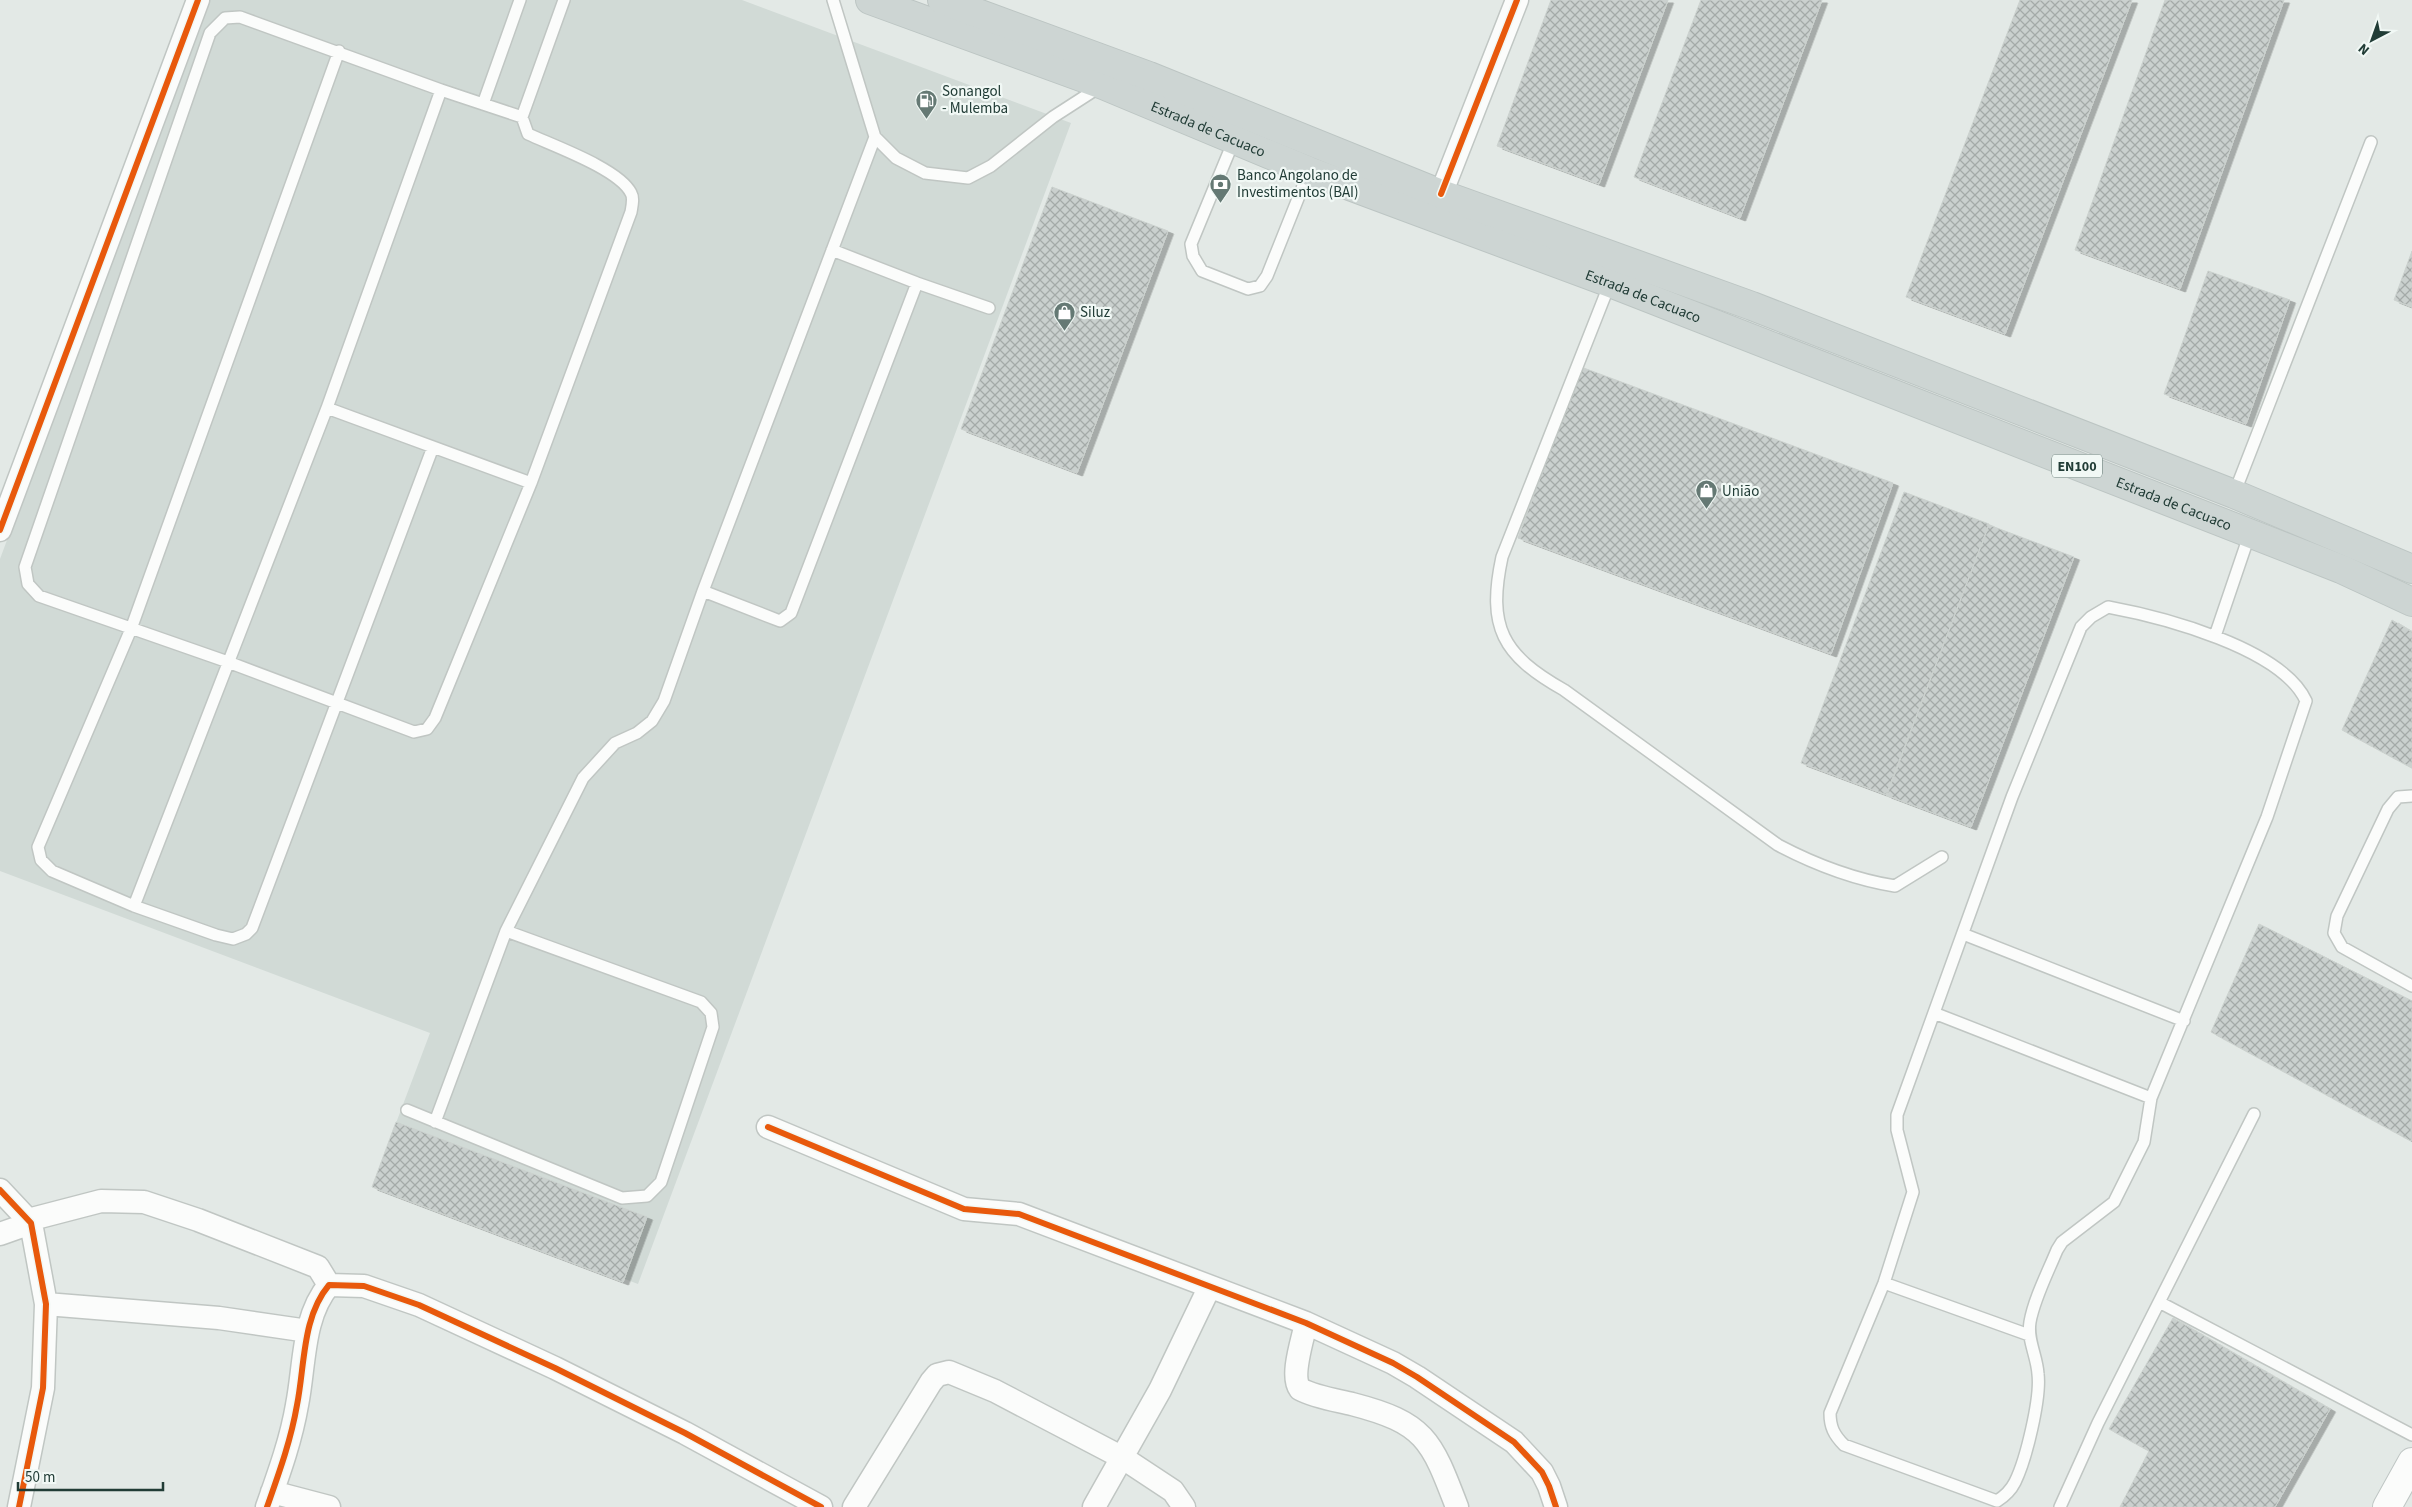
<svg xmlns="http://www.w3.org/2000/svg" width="2412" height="1507" font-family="'Source Sans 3',sans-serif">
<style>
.built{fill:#d1dad6}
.building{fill:url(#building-cross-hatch);stroke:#ccd2cf;filter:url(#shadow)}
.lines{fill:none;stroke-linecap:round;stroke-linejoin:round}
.lane-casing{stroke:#c0c6c3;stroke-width:14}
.street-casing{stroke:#c0c6c3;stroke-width:25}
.secondary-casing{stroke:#bfc6c4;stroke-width:30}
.primary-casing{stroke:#bcc5c3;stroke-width:30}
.lane{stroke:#fbfcfb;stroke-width:11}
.street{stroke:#fbfcfb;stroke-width:22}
.secondary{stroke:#fbfcfb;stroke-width:28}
.primary{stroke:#cdd5d3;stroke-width:28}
.cycleway-casing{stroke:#f1f8f5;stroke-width:9}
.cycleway{stroke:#e8590c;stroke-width:6}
.labels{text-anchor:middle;stroke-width:4.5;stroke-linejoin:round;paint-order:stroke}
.shield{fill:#f1f8f5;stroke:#5f746f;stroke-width:1}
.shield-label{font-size:14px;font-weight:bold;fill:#213c36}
.poi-label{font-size:15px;fill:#213c36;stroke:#f1f8f5;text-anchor:start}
.street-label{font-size:15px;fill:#213c36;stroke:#f1f8f5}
</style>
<defs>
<pattern id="building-cross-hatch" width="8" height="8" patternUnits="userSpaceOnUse" patternTransform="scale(1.25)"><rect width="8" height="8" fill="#cad0ce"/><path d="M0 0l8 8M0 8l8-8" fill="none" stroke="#a4aaa8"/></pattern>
<filter id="shadow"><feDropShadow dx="5.5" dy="3" stdDeviation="0" flood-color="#0004"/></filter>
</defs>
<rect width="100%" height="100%" fill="#e3e9e6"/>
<path class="built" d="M207,0H742L1071,123L638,1284L373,1184L430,1033L0,871V559Z"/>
<path class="building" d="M1551,0H1668L1599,184L1497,146Z
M1701,0H1822L1740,218L1634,177Z
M2020,0H2132L2005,334L1906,297Z
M2165,0H2284L2180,289L2075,250Z
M1052,187L1168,231L1077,473L961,429Z
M2412,251V307L2394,300Z
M2208,271L2290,300L2246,424L2164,394Z
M1581,367L1893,483L1831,654L1518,538Z
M1904,492L1989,524L1887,795L1801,763Z
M1989,525L2074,557L1971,827L1886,795Z
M2392,620L2412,632V768L2342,730Z
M2259,924L2412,1001L2411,1141L2211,1032Z
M396,1122L647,1217L623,1282L372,1187Z
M2173,1318L2330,1409L2275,1507H2120L2149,1451L2109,1429Z"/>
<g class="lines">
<defs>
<path id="lane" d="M833,0L875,137L896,158L925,173L968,178L991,166L1053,117L1101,86
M339,51L131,629L38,847L41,860L52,871L134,906L216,935L233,939L246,934L252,928L433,447
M483,104L520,0
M522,117L564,0
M1234,140L1191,244L1193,256L1202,271L1248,289L1260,286L1267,276L1309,171
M832,250L917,283L989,308
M1610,283L1502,557C1487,627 1502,655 1564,690L1778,845C1816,865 1852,879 1895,886L1942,857
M327,408L531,483
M2234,494L2371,142
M703,591L780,621L791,613L917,283
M2108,607C2162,617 2282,648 2306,701L2267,817L2151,1098L2144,1142L2114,1202L2062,1242L2057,1250C2048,1272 2034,1299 2030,1322C2027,1340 2037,1356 2038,1374C2041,1398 2026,1460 2015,1482C2011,1490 2005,1496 1997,1501L1844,1445C1834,1435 1830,1427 1830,1413L1884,1283L1913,1192L1897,1130V1115L2012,797L2081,627L2091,617Z
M2215,636L2250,533
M2412,796L2398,797L2388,809L2337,916L2334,933L2342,947L2412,986
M134,906L327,408L441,90L522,117L528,134C554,146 619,169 631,193C634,198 632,206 631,212L531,483L435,718L427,729L414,732L228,662L39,596L28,584L25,567L210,33L225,18L240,17L441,90
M1963,934L2184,1021
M1934,1013L2151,1098
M407,1110L622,1198L647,1196L661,1182L713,1027L711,1013L701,1002L506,931
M435,1122L506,931L583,778L615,743L637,733L652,721L664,701L703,591L875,137
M1884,1283L2029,1335
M2159,1302L2412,1435
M2060,1507L2098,1423L2254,1114"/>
<path id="street" d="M1441,194L1517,0
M0,530L198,0
M768,1127L964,1209L1019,1214L1306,1323L1393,1363L1417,1377L1514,1442L1542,1472L1549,1486L1556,1507
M0,1190L31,1223L46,1304L43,1388L19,1507
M28,1220L101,1201L144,1202L198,1220L318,1267L329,1285
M0,1234L31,1223
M46,1304L219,1318L308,1331
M1306,1323C1303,1339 1290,1376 1300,1389C1315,1397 1335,1400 1352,1404C1425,1423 1431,1439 1457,1507
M272,1492L329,1507
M267,1507C279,1473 291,1440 297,1405C305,1365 302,1317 329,1285L364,1286L419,1305L555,1368L685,1433L821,1507
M854,1507L931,1382L937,1375L949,1372L995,1391L1123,1458L1173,1491L1184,1507
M1094,1507L1160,1390L1209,1288"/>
<path id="secondary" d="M2387,1507L2412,1462"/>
<g id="primary">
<path id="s1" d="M870,0L1103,85L1309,171L1610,283L2341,569L2412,602"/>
<path d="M942,0L1149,76L1441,194L1752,306L2234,494L2412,569"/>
</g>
</defs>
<use href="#lane" class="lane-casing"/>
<use href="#street" class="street-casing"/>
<use href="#secondary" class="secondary-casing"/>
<use href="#primary" class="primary-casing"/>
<use href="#lane" class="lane"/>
<use href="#street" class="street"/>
<use href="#secondary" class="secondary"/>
<use href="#primary" class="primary"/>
<defs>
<path id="cycleway" d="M1441,194L1517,0
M0,530L198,0
M768,1127L964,1209L1019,1214L1306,1323L1393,1363L1417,1377L1514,1442L1542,1472L1549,1486L1556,1507
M0,1190L31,1223L46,1304L43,1388L19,1507
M267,1507C279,1473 291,1440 297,1405C305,1365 302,1317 329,1285L364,1286L419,1305L555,1368L685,1433L821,1507"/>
</defs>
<use href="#cycleway" class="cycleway-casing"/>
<use href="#cycleway" class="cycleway"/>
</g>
<defs>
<symbol id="fuel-pin" viewBox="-11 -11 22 30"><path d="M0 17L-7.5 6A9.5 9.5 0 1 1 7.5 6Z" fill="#657974" stroke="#f1f8f5"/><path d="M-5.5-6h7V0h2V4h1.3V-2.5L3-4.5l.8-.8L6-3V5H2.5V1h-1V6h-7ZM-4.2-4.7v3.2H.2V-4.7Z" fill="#fff"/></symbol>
<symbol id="bank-pin" viewBox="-11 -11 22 30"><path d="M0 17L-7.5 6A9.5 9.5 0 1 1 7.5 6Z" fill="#657974" stroke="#f1f8f5"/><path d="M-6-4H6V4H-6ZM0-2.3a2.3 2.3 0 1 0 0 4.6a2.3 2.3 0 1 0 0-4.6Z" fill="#fff"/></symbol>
<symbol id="shop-pin" viewBox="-11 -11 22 30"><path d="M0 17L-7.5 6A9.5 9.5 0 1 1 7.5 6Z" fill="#657974" stroke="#f1f8f5"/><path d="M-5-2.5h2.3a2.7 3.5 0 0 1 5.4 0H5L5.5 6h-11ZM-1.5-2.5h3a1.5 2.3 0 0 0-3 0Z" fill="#fff"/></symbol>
</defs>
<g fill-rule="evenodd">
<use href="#fuel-pin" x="914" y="88" width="25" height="34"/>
<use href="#bank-pin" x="1208" y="172" width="25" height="34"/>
<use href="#shop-pin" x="1052" y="300" width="25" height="34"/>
<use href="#shop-pin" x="1694" y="478" width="25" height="34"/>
</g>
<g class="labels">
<rect class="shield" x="2052" y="454.5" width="50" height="23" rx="4"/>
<g class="shield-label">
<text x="2077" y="471">EN100</text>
</g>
<g class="poi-label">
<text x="942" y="96">Sonangol<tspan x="942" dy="17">- Mulemba</tspan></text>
<text x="1237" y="180">Banco Angolano de<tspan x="1237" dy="17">Investimentos (BAI)</tspan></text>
<text x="1080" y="317">Siluz</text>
<text x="1722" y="496">União</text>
</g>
<g class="street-label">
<text dy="5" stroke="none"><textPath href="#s1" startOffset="362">Estrada de Cacuaco</textPath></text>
<text dy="5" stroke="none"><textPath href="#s1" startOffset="828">Estrada de Cacuaco</textPath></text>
<text dy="5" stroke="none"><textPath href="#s1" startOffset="1398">Estrada de Cacuaco</textPath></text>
</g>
</g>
<g transform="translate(2372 40) rotate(221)" stroke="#f1f8f5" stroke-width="4" paint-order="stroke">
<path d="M0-4L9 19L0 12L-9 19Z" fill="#213c36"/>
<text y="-8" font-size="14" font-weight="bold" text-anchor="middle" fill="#213c36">N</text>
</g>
<path d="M18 1482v8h145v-8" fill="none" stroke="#213c36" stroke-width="2.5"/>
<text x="25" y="1482" font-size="15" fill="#213c36" stroke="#f1f8f5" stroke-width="4" paint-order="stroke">50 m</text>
</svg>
